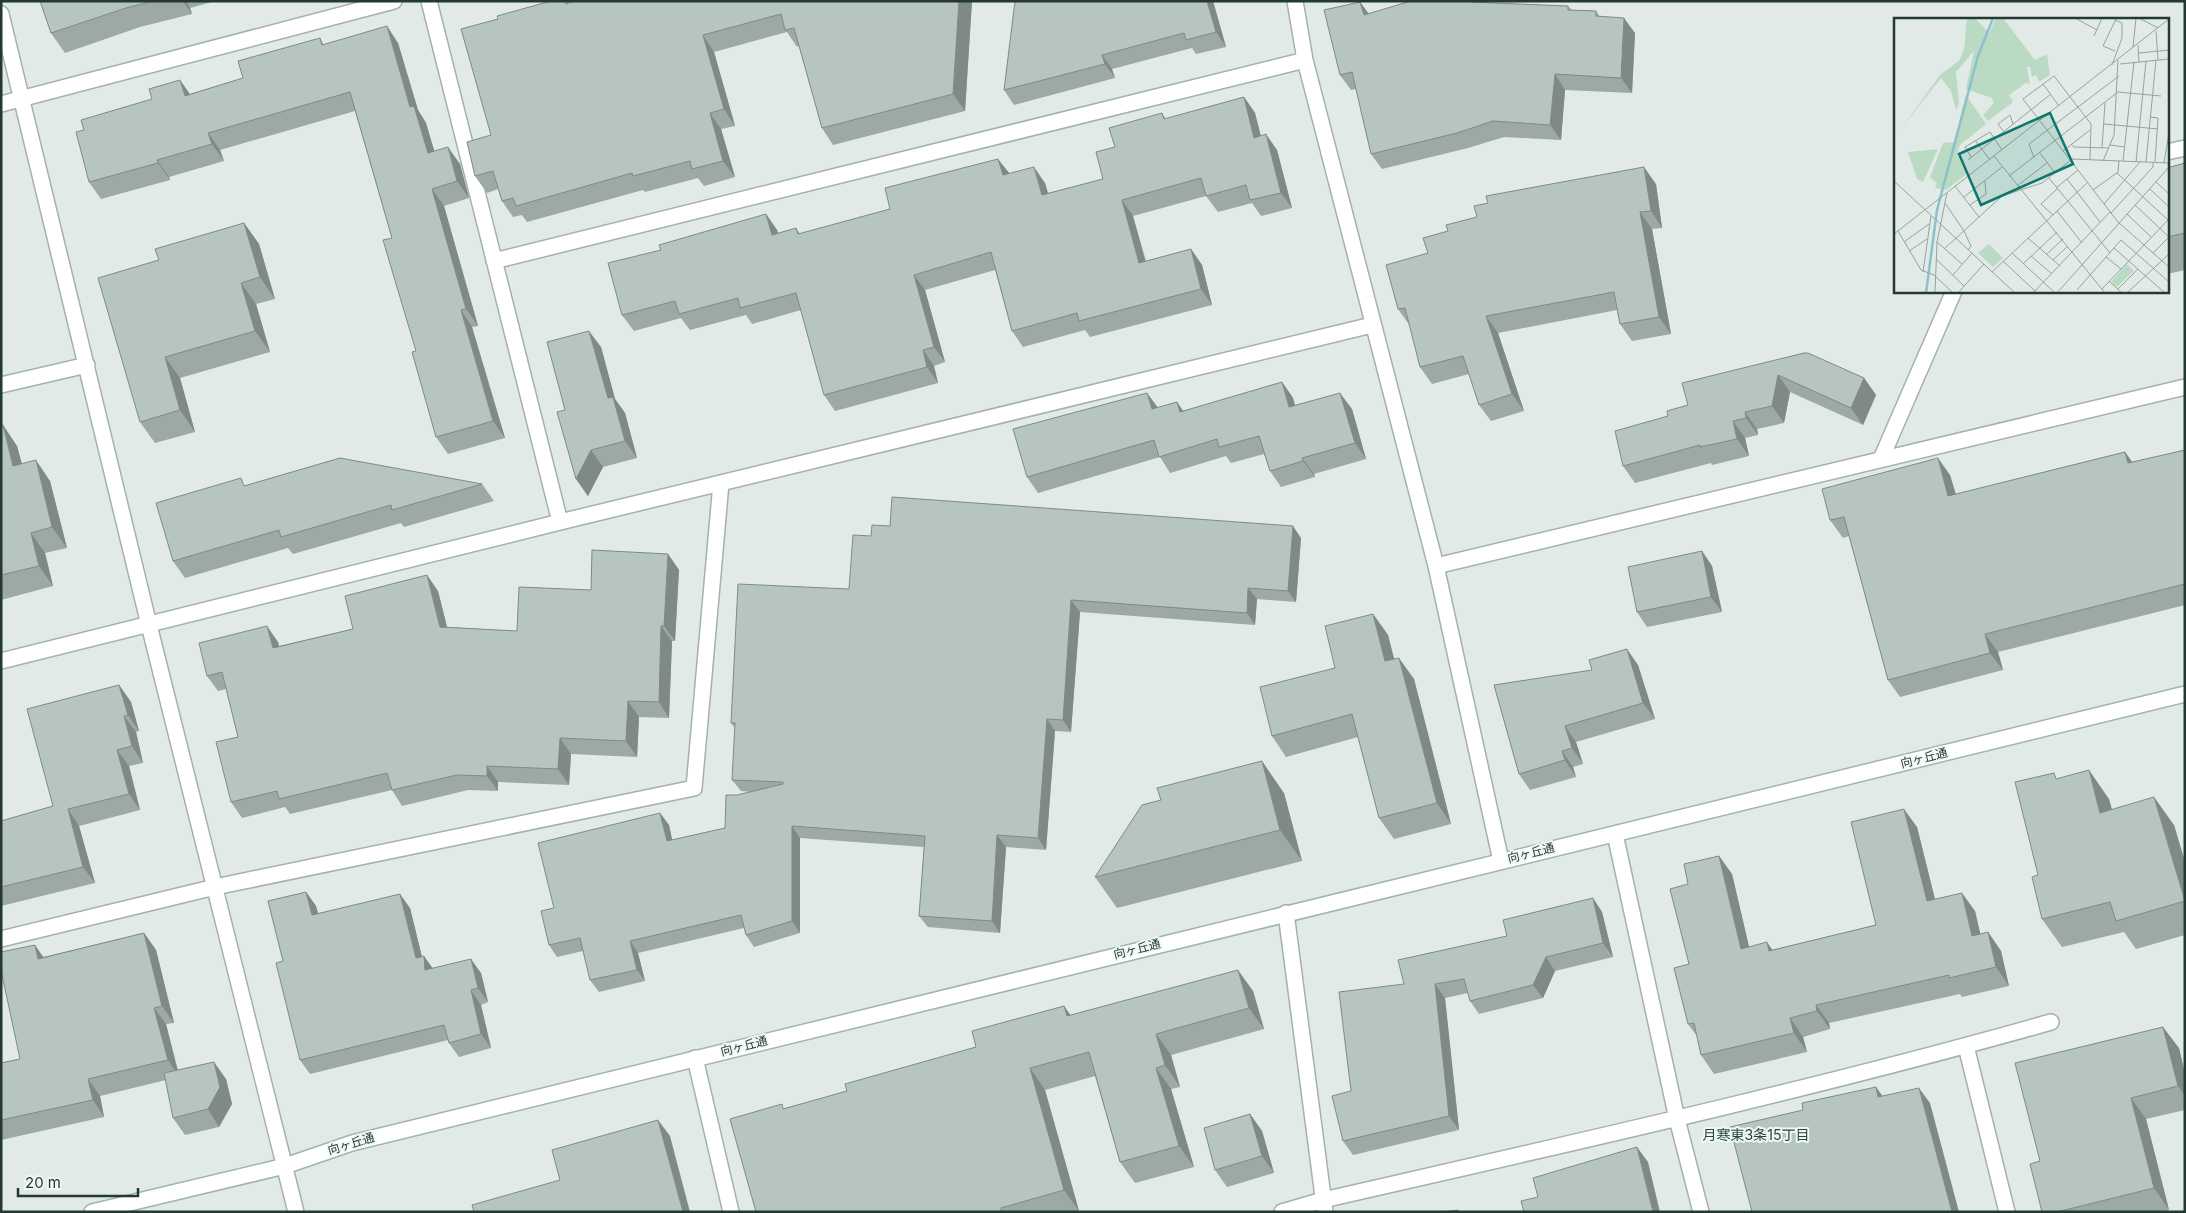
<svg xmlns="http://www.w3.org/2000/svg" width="2186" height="1213" font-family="Inter,'Noto Sans JP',sans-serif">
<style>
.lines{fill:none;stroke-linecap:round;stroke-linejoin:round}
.street-casing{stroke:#a4b1ad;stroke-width:18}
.secondary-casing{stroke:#a0b5ae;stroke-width:18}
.street{stroke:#fff;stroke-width:15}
.secondary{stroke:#fff;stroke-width:15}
.wall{fill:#9da9a4}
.shaded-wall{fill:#7f8a86}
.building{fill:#b6c5bf;stroke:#7f8a86}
.labels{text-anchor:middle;stroke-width:4;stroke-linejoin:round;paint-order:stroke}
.street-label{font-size:12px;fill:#223934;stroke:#f1f7f4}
.neighbourhood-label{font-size:14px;fill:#204a40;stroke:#f1f7f4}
.inset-river{fill:none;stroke:#8cc1cc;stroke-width:2.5}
.inset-road{fill:none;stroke:#95a39f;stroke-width:1}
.view{fill:#0f766e;fill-opacity:0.15;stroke:#0f766e;stroke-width:2.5}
.inset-edge{fill:none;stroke:#223934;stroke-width:2.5}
</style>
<rect width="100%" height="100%" fill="#e1eae6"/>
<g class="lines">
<defs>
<path id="street" d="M429,1L560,522
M1295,1L1305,60L1436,566L1501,861
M1,14L149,625L296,1212
M1,104L394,1
M2167,152L2185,148
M494,261L1305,60
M1,385L87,365
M1881,459L1954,291
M1436,566L2185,387
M1,661L560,522L1372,325
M1615,834L1677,1119L1701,1212
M1286,913L1325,1212
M1,939L215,887L694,788L721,483
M1966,1046L2007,1212
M695,1058L731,1212
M1282,1212L1323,1200C1567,1144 1811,1090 2051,1022"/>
<path id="secondary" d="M92,1212L285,1166L352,1143L2185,694"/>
</defs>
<use href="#street" class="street-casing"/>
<use href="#secondary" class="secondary-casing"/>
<use href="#street" class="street"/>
<use href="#secondary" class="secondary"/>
</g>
<path class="wall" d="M40,1H216L190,8L192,14L140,27L65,53L51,33Z
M551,1H567L568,3L972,1L965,111L833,145L822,128L799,46L797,47L787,32L714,52L735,126L721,129L735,177L704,186L698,178L645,192L643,190L527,222L522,215L513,217L502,201L498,189L487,193L475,176L491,135L498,19Z
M1213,1L1226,47L1196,54L1192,48L1112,69L1115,78L1014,105L1004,90Z
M1472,1L1473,2L1568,6L1572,10L1596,11L1600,17L1635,33L1632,93L1565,90L1561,140L1504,137L1468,148L1382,169L1371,154L1356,89L1351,90L1340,75L1360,2L1368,13Z
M320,38L324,45L398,43L418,110L426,123L434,151L460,164L469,198L444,206L478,326L472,327L505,438L448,454L436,437L416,351L392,238L355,111L220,150L224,161L169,177L170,180L101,199L89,182L84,130L190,94L243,78Z
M1244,97L1255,113L1261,136L1277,150L1292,208L1261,216L1252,203L1218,212L1206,196L1133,216L1146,261L1191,249L1202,265L1212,305L1090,337L1085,330L1023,347L1012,331L995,270L925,290L945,362L934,366L938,383L835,411L824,395L801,310L752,324L746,315L690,330L681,318L634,331L622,315L661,250L766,214L777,230L778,233L796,228L800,234L890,209L1009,174L1045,183L1048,193L1103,179L1115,147L1162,113L1166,119Z
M2185,163V270L2167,274V168Z
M1656,184L1662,228L1652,229L1671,334L1632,341L1620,324L1617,310L1498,333L1524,411L1491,421L1479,405L1469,374L1432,384L1420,367L1410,326L1398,309L1428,253Z
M244,223L259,244L275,299L256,304L270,352L180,378L195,432L155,443L140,422L159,260Z
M601,347L615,399L625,413L637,458L603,467L588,496L576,479L565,410Z
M1804,353L1864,378L1876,395L1863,425L1790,392L1784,423L1757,429L1758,435L1745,438L1749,456L1712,465L1711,463L1635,483L1623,466L1668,416L1688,405Z
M1282,382L1293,398L1295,406L1352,409L1366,459L1314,474L1315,477L1281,487L1270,471L1264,454L1231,463L1226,456L1170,473L1160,457L1038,493L1027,477L1158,408L1177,402L1183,411Z
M1,425H3L17,446L22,464L50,481L67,548L45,553L53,586L1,600Z
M2185,450V605L1998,652L2003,670L1900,697L1888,680L1849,536L1843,538L1830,520L1950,475L1956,494L2125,452L2132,462Z
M482,484L494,501L404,527L401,523L293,554L288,548L185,578L173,561L246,485Z
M890,526L1301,538L1296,602L1257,599L1255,625L1080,612L1071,732L1055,731L1046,850L1006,847L1000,933L928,927L919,916L924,847L800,838V933L754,947L746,935L744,928L638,953L645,981L599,992L590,980L583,951L557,957L549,945L554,908L660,813L669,825L672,840L725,828L737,795L751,792L741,791L732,780L735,728L731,723L849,589L871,536Z
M1702,551L1712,566L1722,612L1647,627L1637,612Z
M668,554L679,570L675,641H672L669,718L639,717L637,757L571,754L569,785L498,782V791L468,790L402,806L392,790L290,814L285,807L242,818L231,802L238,737L226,689L218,691L207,676L278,642L279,646L353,629L438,591L447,627L517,631L591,590Z
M1373,614L1388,635L1394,659L1414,679L1451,824L1394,839L1379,818L1358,737L1286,757L1272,736L1335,668Z
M1638,665L1655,719L1576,742L1583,764L1573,767L1576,777L1530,790L1519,774L1494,685Z
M119,685L131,702L139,731L136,732L143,763L129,766L140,810L79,826L95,883L1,906V821L53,806Z
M2058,778L2109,799L2112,809L2174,825L2185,862V935L2136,949L2124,932L2062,947L2042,919L2038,875Z
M1284,793L1302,861L1117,908L1095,877L1161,800Z
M1917,827L1935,899L1975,911L1980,934L1988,932L2001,951L2009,986L1962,997L1960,994L1829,1023L1830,1029L1803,1037L1807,1052L1714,1074L1701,1055L1697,1036L1688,1024V884L1719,856L1732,874L1749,947L1772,950L1876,925Z
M306,892L316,906L318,913L410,908L422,957L432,968L481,973L488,1002L481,1005L491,1048L459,1057L449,1043L448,1040L310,1074L300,1060L283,961Z
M1593,898L1602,912L1613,957L1555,971L1543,998L1479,1014L1470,1001L1468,993L1445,998L1459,1130L1353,1155L1343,1141L1351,1091L1404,984Z
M144,933L156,950L174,1023L166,1024L178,1070L226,1079L232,1104L219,1127L185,1135L173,1118L166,1080L100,1096L104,1117L1,1140V1063L20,1059L43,957Z
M1253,991L1264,1029L1171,1055L1180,1087L1171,1089L1194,1167L1135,1183L1120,1162L1095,1076L1045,1090L1079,1211L1077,1212H756L784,1109L847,1091L976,1047L1064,1006L1070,1015Z
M2179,1048L2185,1074V1110L2146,1119L2169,1210L2162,1212H2042L2040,1161Z
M1250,1114L1262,1131L1274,1173L1227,1187L1215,1170Z"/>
<path class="shaded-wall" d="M183,1H186L190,8L192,14Z
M959,1H972L965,111L953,94Z
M1207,1H1213L1226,47L1216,32Z
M1360,2L1371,17L1364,15Z
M1624,18L1635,33L1632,93L1621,78Z
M387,26L398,43L418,110L426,123L440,170L428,153L410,107Z
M703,35L714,52L735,126L724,109Z
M1102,55L1112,69L1115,78L1105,64Z
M1555,74L1565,90L1561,140L1550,125Z
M180,80L192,97L185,96Z
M1244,97L1255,113L1265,154L1254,138Z
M710,113L721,129L735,177L723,161Z
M208,133L220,150L224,161L212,144Z
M1266,134L1277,150L1292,208L1281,193Z
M448,147L460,164L469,198L457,181Z
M998,159L1010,174L1003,175Z
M157,160L169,177L170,180L158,163Z
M1034,167L1045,183L1053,211L1042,195Z
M1644,167L1656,184L1662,228L1651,211Z
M432,189L444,206L478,326L466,309Z
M1122,200L1133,216L1150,279L1139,263Z
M1640,212L1652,229L1671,334L1659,317Z
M766,214L777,230L783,251L772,235Z
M244,223L259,244L275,299L260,277Z
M1191,249L1202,265L1212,305L1201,289Z
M914,275L925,290L945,362L934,347Z
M241,283L256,304L270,352L255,331Z
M461,310L472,327L505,438L493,421Z
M1486,316L1498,333L1524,411L1512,394Z
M589,331L601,347L615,399L625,413L637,458L625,441L608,398Z
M923,350L934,366L938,383L927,367Z
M165,357L180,378L195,432L180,410Z
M1778,375L1790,392L1784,423L1772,406Z
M1864,378L1876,395L1863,425L1851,408Z
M1282,382L1293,398L1300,424L1289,407Z
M1147,393L1159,409H1152Z
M1340,393L1352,409L1366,459L1355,443Z
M1177,402L1188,418L1180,412Z
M1745,412L1757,429L1758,435L1746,418Z
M1733,421L1745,438L1749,456L1737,439Z
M3,425L17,446L28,487L13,466Z
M591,450L603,467L588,496L576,479Z
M2125,452L2138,470L2128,463Z
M1302,458L1314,474L1315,477L1303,461Z
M1938,458L1950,475L1961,514L1948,496Z
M36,460L50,481L67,548L52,527Z
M1293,526L1301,538L1296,602L1288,591Z
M31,533L45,553L53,586L39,566Z
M1702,551L1712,566L1722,612L1711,597Z
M668,554L679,570L675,641L664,626Z
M427,575L438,591L451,643L440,627Z
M1248,588L1257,599L1255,625L1247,613Z
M1071,600L1080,612L1071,732L1063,720Z
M1373,614L1388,635L1400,682L1385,661Z
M267,626L278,642L283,663L273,648Z
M661,626L672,641L669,718L659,702Z
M1985,634L1998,652L2003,670L1990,653Z
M1627,649L1638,665L1655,719L1643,703Z
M1399,658L1414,679L1451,824L1437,803Z
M119,685L131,702L139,731L128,715Z
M628,701L639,717L637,757L626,741Z
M124,716L136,732L143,763L132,746Z
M1047,719L1055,731L1046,850L1038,838Z
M1565,726L1576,742L1583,764L1572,748Z
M560,738L571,754L569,785L558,769Z
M117,750L129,766L140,810L129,794Z
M1562,751L1573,767L1576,777L1565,760Z
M1262,761L1284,793L1302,861L1280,830Z
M487,766L498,782V791L487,776Z
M2089,770L2109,799L2120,841L2100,813Z
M2154,797L2174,825L2185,862V900Z
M68,809L79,826L95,883L83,867Z
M1904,809L1917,827L1940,920L1927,901Z
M660,813L669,825L675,853L667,841Z
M792,826L800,838V933L792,921Z
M997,835L1006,847L1000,933L992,921Z
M1719,856L1732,874L1754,968L1741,949Z
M306,892L316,906L322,929L312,915Z
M1962,893L1975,911L1985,954L1972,936Z
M400,894L410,908L424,965V956L434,970L435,984L416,958Z
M1593,898L1602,912L1613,957L1603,943Z
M1988,932L2001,951L2009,986L1996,967Z
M144,933L156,950L174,1023L162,1006Z
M630,941L638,953L645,981L637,970Z
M1767,942L1780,961L1769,951Z
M35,945L46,961L38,959Z
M1546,957L1555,971L1543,998L1533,985Z
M471,959L481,973L488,1002L478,988Z
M1238,970L1253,991L1264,1029L1249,1008Z
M1435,984L1445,998L1459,1130L1449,1116Z
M471,990L481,1005L491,1048L481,1034Z
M1816,1005L1829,1023L1830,1029L1817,1011Z
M1064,1006L1079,1027L1067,1016Z
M154,1008L166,1024L179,1077L168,1060Z
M1790,1018L1803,1037L1807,1052L1794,1033Z
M2163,1027L2179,1048L2185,1074V1096L2178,1086Z
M1156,1034L1171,1055L1180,1087L1165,1065Z
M214,1062L226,1079L232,1104L219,1127L208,1109Z
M1030,1068L1045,1090L1079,1211L1064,1190Z
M1156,1068L1171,1089L1194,1167L1179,1146Z
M88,1079L100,1096L104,1117L93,1100Z
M1876,1087L1887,1102L1878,1097Z
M1919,1088L1930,1103L1959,1212H1952Z
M2131,1098L2146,1119L2169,1210L2154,1188Z
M1250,1114L1262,1131L1274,1173L1262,1156Z
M658,1120L670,1136L690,1212H683Z
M1637,1147L1648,1162L1660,1212H1653Z"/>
<path class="building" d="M40,1H153L126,8L51,33Z
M551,1H566V4L575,1H959L953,94L822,128L794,28L785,30L781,14L703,35L724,109L710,113L723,161L692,169L690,161L633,176L632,173L516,206L513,198L502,201L493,171L475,176L467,142L491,135L461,29L498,19L497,16Z
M1015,1H1207L1216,32L1186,40L1184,33L1102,55L1105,64L1004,90Z
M1411,1H1470V2L1568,6V10L1596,11V16L1624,18L1621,78L1555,74L1550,125L1493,121L1457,133L1371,154L1352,72L1340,75L1324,10L1360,2L1364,15Z
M387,26L410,107L414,106L428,153L448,147L457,181L432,189L466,309L461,310L493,421L436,437L412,352L416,351L383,240L392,238L350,92L208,133L212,144L157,160L158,163L89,182L76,132L84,130L81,120L152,99L149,89L180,80L185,96L243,78L238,61L320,38L322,45Z
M1244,97L1254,138L1266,134L1281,193L1250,200L1246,185L1206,196L1201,178L1122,200L1139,263L1191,249L1201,289L1079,321L1077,313L1012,331L991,252L914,275L934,347L923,350L927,367L824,395L796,293L740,308L738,298L679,314L675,301L622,315L608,263L661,250L659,245L766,214L772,235L796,228L798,234L890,209L885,188L998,159L1003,175L1034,167L1042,195L1103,179L1096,152L1115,147L1109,128L1162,113L1164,119Z
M2185,163V233L2167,237V168Z
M1644,167L1651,211L1640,212L1659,317L1620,324L1614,292L1486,316L1512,394L1479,405L1463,356L1420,367L1405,308L1398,309L1386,265L1428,253L1423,238L1448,231L1446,225L1477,217L1474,206L1488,203L1486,196Z
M244,223L260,277L241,283L255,331L165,357L180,410L140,422L98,278L159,260L155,249Z
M589,331L608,398L613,397L625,441L591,450L576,479L557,412L565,410L547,342Z
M1804,353H1808L1864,378L1851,408L1778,375L1772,406L1745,412L1746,418L1733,421L1737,439L1700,447V445L1623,466L1615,431L1668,416L1667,411L1688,405L1682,383Z
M1282,382L1289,407L1340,393L1355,443L1302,458L1303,461L1270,471L1259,436L1219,447L1217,439L1159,457L1154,440L1027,477L1013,429L1147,393L1152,409L1177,402L1180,412Z
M1,425H3L13,466L36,460L52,527L31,533L39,566L1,575Z
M2185,450V584L1985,634L1990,653L1888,680L1844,517L1830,520L1822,489L1938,458L1948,496L2125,452L2128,463Z
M340,458L482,484L392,510L391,505L281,537L279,530L173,561L156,503L241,478L244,486Z
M892,497L1293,526L1288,591L1248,588L1247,613L1071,600L1063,720L1047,719L1038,838L997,835L992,921L919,916L925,836L792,826V921L746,935L741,915L630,941L637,970L590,980L580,938L549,945L541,911L554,908L538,843L660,813L667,841L725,828L726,795H737L783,784V782L732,780L735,723H731L738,584L849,589L853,535L871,536L872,525L890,526Z
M592,550L668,554L664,626H661L659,702L628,701L626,741L560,738L558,769L487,766V776L457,775L392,790L387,773L279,799L277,791L231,802L216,742L238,737L222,672L207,676L199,643L267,626L273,648L353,629L345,596L427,575L440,627L517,631L519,587L591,590Z
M1702,551L1711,597L1637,612L1628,567Z
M1373,614L1385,661L1399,658L1437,803L1379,818L1352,714L1272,736L1260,687L1335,668L1325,626Z
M1627,649L1643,703L1565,726L1572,748L1562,751L1565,760L1519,774L1494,685L1592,670L1589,660Z
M119,685L128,715L124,716L132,746L117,750L129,794L68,809L83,867L1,887V821L53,806L27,709Z
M1262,761L1280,830L1095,877L1142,805L1161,800L1157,788Z
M2089,770L2100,813L2154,797L2185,901L2116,921L2110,902L2042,919L2032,877L2038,875L2015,782L2054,773L2056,779Z
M1904,809L1927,901L1962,893L1972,936L1988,932L1996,967L1949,978V975L1816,1005L1817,1011L1790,1018L1794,1033L1701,1055L1694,1023L1688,1024L1674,968L1689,964L1670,889L1688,884L1684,864L1719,856L1741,949L1767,942L1769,951L1876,925L1851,822Z
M306,892L312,915L400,894L416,958L424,956L425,970L471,959L478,988L471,990L481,1034L449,1043L444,1025L300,1060L276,963L283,961L268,901Z
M1593,898L1603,943L1546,957L1533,985L1470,1001L1464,979L1435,984L1449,1116L1343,1141L1332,1096L1351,1091L1339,992L1404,984L1398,960L1507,936L1503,920Z
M144,933L162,1006L154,1008L168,1060L88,1079L93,1100L1,1120V1063L20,1059L1,970V952L35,945L38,959Z
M1238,970L1249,1008L1156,1034L1165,1065L1156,1068L1179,1146L1120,1162L1089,1052L1030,1068L1064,1190L1001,1208V1212H756L730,1119L782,1104L783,1109L847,1091L845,1084L976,1047L972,1031L1064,1006L1067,1016Z
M2163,1027L2178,1086L2131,1098L2154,1188L2057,1212H2042L2030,1164L2040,1161L2015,1063Z
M214,1062L220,1087L208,1109L173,1118L164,1073Z
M1876,1087L1878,1097L1919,1088L1952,1212H1752L1730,1127L1803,1110L1802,1103Z
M1250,1114L1262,1156L1215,1170L1204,1128Z
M658,1120L683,1212H474L472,1205L560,1180L552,1150Z
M1637,1147L1653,1212H1524L1521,1201L1538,1197L1533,1178Z
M1458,1210L1459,1212H1440Z"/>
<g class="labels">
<g class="street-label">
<text transform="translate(1924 758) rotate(-14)" y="4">向ヶ丘通</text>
<text transform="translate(1531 853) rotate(-14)" y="4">向ヶ丘通</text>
<text transform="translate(1137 949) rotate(-14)" y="4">向ヶ丘通</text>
<text transform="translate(744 1046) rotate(-14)" y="4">向ヶ丘通</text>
<text transform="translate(351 1144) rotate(-17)" y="4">向ヶ丘通</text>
</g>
<g class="neighbourhood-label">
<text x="1756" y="1140">月寒東3条15丁目</text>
</g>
</g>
<g transform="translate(1894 18)">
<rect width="275" height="275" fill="#e1eae6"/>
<path d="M73,0H81L95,15L102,0H109L141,42L153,36L156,57L145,64L142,57L138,59L136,49H133L136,66L132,65L115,77L119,84L94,103L89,97L100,85L98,80L72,71L80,33L62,54L65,85L62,92L57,73L47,60L6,112L47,56L65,43L70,31ZM72,77L92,106L66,127L63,136L73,156L52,172L41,170L43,165L36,159L49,125L60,124ZM44,131L29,164L23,161L14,134ZM95,226L109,240L99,249L84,235ZM233,246L240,253L223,269L217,264Z" fill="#bbdac4"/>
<path class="inset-river" d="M32,275L43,192L84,38L99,0"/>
<path class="inset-road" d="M181,0L203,12M245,0L264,10M262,13L264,42M200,18L208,0M244,27L245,44M239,29L242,0M221,33L209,28L222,1M245,35L275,32M226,46L275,41M218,47L228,20V5L221,2M149,66L165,88M256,99L264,100L261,144M210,106L264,111M110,114L104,106L116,97L119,106M81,122L96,142M177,126L180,129L214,130M216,127L231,129M208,130L211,85M169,133L196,112M146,135L161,155M100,138L211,275M77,139L71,129L96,114L108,132M140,140L135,126L225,58M74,142L157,76M196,142L197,106L160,58L129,81L224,204L275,249M209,143L220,117L224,42M229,143L240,44M242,144L252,43M252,144L262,42M270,145L275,115M223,155L274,202M115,158L224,74L267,78M155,160L216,235M173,161L206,204M0,163L121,275M262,164L275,176M61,168L85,199M123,168L153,145M162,170L184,152M256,171L275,189M199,172L224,154L225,143M70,179L108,149M51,185L70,213L77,228L74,232M210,186L246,144M76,187L92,176L91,163M241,187L275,219M163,193L188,225M217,195L259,149V144M233,196L257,219M159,197L147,186L163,171M4,213L27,252L40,257L59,275M0,216L275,1M134,220L166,248M10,224L35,206M43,224L68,246M220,230L271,275M50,231L108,178L148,165L178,141L275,145M15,233L33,221M118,235L161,275M259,235L275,219M153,236L169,221M137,238L158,256M212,239L227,251M42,241L70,268M159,242L174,228M109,243L141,273M129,246L163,214M29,254L37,198M98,254L193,165M59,257L78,235M215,263L228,275M208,271L275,201M224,271L244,251M183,272L227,222L275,264M41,275L43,224L53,175M64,275L90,246M139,275L216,194M163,275L275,149M233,275L275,236"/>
<path class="view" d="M156,95L179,146L87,187L65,136Z"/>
<rect width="275" height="275" class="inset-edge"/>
</g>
<rect width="2186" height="1213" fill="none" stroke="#223934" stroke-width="5"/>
<path d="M18 1188v8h120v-8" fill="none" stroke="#223934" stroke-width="2.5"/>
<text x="25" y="1188" font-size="15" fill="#223934" stroke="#f1f7f4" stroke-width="4" paint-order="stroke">20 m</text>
</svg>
